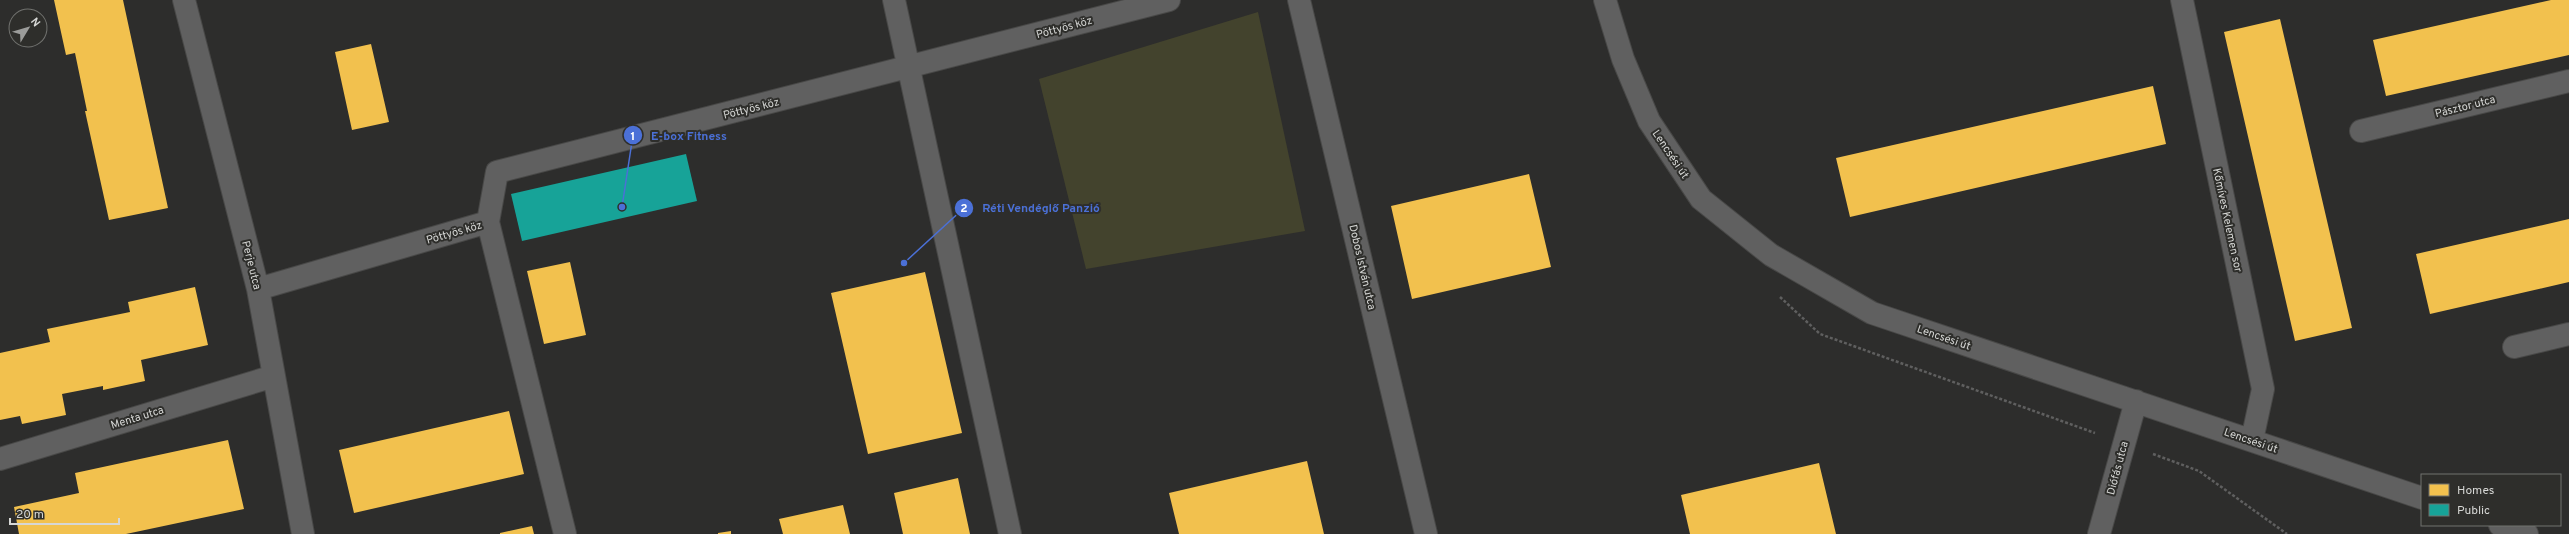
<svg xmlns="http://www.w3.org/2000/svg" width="2569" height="534" font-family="Overpass,sans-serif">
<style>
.green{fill:#43432d}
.homes{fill:#f2c14e}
.public{fill:#17a398}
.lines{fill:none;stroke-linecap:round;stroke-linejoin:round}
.minor-casing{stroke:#484847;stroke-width:24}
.path{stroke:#5f5f5f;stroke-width:2.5;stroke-dasharray:3 2;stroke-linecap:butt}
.minor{stroke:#606060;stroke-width:22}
.labels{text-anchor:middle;stroke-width:4;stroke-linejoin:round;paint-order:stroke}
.street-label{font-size:11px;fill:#d6d7d5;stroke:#2e2e2b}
.leader{fill:none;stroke:#4b70d7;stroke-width:1.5}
.callout-dot{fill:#4b70d7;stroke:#2e2e2b;stroke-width:1.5}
.mark-label{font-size:12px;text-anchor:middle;font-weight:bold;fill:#fff}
.callout-label{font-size:12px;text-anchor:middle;font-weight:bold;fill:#4b70d7;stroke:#2e2e2b;stroke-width:4;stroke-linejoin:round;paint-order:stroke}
</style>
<rect width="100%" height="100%" fill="#2d2d2c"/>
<path class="green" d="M1258,12L1305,231L1086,269L1039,79Z"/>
<path class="homes" d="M54,0H123L168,208L109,220L85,111H87L75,53L66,55Z
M2551,0H2569V55L2386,96L2373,40Z
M2280,19L2352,328L2295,341L2224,32Z
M371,44L389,122L352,130L335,52Z
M2153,86L2166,144L1850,217L1836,158Z
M1529,174L1551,267L1412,299L1391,206Z
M2569,219V282L2430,314L2416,254Z
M570,262L586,335L544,344L527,271Z
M925,272L962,433L868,454L831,293Z
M195,287L208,345L141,360L145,381L103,390V386L62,394L66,415L22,424L20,416L0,420V353L50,342L47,329L130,312L128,302Z
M509,411L524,474L354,513L339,450Z
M228,440L244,509L126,534H19L14,507L79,493L75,473Z
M1307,461L1324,534H1179L1169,493Z
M1819,463L1836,534H1690L1681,495Z
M958,478L970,534H903L894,493Z
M843,505L850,534H783L779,519Z
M532,526L534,534H500V533Z
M731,531V534H718V533Z"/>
<path class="public" d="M686,154L697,201L522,241L511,194Z"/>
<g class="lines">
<defs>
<path id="minor" d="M184,0L258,289L303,534
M894,0L1010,534
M1299,0L1426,534
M1605,0L1623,59L1649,121L1701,199L1771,255L1872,313L2422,498
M2182,0L2263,389L2252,440
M2361,131L2569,81
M258,289L488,222
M2514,347L2569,334
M0,459L274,376
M2500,525L2527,534
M565,534L488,222L497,172L1169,0
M2099,534L2136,401"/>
</defs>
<use href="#minor" class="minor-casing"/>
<path class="path" d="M1780,297L1820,334L2095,433
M2153,454L2199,471L2287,534"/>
<use href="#minor" class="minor"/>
</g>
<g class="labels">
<g class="street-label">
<text transform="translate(1064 27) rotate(-15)" y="4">Pöttyös köz</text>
<text transform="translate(2465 106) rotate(-14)" y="4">Pásztor utca</text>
<text transform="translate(751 108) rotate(-14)" y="4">Pöttyös köz</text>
<text transform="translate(1671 154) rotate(56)" y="4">Lencsési út</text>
<text transform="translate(2228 220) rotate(78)" y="4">Kőmíves Kelemen sor</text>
<text transform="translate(454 232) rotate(-16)" y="4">Pöttyös köz</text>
<text transform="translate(252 265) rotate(76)" y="4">Perje utca</text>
<text transform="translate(1363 267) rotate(77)" y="4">Dobos István utca</text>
<text transform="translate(1944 337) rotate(19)" y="4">Lencsési út</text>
<text transform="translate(137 417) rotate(-17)" y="4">Menta utca</text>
<text transform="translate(2251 440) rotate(19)" y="4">Lencsési út</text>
<text transform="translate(2117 468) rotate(-75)" y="4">Diófás utca</text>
</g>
</g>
<path class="leader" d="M622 207L633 135M904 263L964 208"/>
<g class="callout-dot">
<circle cx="622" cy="207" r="4"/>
<circle cx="904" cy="263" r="4"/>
<circle cx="633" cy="135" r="10"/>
<circle cx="964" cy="208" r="10"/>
</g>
<g class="mark-label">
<text x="633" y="140">1</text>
<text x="964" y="212">2</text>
</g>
<g class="callout-label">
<text x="689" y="140">E-box Fitness</text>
<text x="1041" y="212">Réti Vendéglő Panzió</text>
</g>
<rect x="2421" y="474" width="140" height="52" fill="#2e2e2b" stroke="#71726f"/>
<rect x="2429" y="484" width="20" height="12" fill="#f2c14e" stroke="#71726f"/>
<text x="2457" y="494" font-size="12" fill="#d6d7d5">Homes</text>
<rect x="2429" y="504" width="20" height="12" fill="#17a398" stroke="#71726f"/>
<text x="2457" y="514" font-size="12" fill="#d6d7d5">Public</text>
<g transform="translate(28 28) rotate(52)"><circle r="19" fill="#2e2e2b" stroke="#71726f"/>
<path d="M0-3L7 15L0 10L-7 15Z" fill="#9b9c9a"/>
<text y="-6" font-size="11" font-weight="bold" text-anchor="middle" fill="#d6d7d5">N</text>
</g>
<path d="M10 518v6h109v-6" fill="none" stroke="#d6d7d5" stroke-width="2"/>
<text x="16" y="518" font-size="12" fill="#d6d7d5" stroke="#2e2e2b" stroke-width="3" paint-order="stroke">20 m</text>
</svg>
